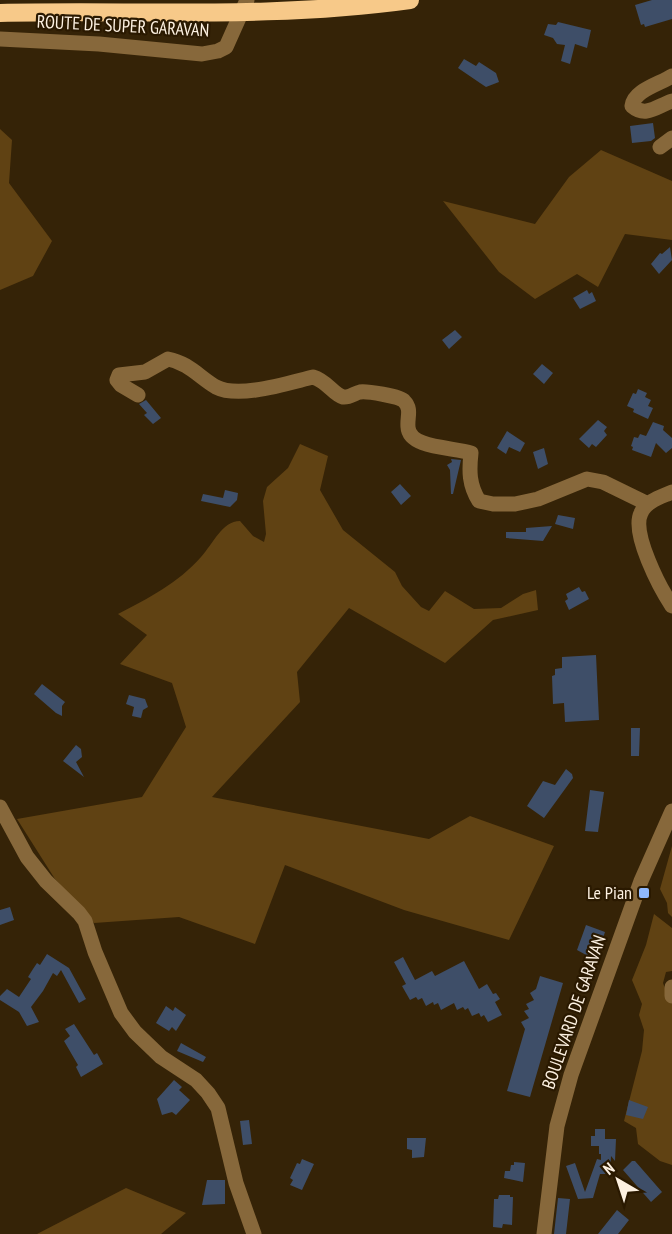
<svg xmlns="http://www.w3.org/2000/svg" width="672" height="1234" font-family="'PT Sans Narrow',sans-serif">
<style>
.green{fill:#604213}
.building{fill:#3e4e68}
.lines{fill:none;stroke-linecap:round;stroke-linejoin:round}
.minor{stroke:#87683b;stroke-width:15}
.highway{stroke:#f7c989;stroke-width:18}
.poi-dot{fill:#8fb8fd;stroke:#2a1900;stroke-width:2}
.labels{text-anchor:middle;stroke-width:4.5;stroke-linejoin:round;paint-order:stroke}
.street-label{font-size:18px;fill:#fdf1e1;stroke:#2a1900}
.poi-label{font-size:18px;fill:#fdf1e1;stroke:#2a1900;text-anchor:end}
</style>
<rect width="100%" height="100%" fill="#352307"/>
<path class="green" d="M0,129L12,140L9,183L52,241L33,276L0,290Z
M601,150L672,181V240L625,234L598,287L577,274L535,299L499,272L443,201L535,224L569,177Z
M300,444L328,456L320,490L343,530L395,572L402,586L421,607L429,611L445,591L474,609L501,608L523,594L536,590L538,610L493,620L445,663L349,608L297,672L300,702L212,797L429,839L470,816L554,846L509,940L404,910L285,865L255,944L179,917L94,923L55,879L17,819L142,797L186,727L172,683L120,664L147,635L118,614C149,598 178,583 201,557C213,544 222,521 240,521L253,536L264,542L266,534L263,501L267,487L288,468Z
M672,846V917L668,913L667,903L660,889Z
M654,914L672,928V971L666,972L663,983L667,994L672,993V1165L660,1161L638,1144L636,1128L624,1121L642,1051L644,1030L639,1015L642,1004L632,980L646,945Z
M126,1188L186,1213L161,1234H37Z"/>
<path class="building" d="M652,0H672V19L645,27L644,24L641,25L635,5Z
M558,22L591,30L587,48L575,44L570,64L561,61L565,45L557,44L553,38L544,35L548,24L556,25Z
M464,59L476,66L479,62L496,73L499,82L486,87L480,83L458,68Z
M653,123L655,138L651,141L632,143L630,126Z
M670,247L672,260L659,274L651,264L660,253L662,254Z
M587,290L589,294L592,292L596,301L580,309L573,298Z
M455,330L462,337L449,349L442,340Z
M542,364L553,373L544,384L533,374Z
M638,389L647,393L645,397L651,400L648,406L653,408L648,419L633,412L634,409L627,406L633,393L636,394Z
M146,400L161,418L153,424L144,415L147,413L139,404Z
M598,420L607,427L604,431L607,435L596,447L592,444L589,448L579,439Z
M653,422L664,426L663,430L672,438V448L666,453L656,443L651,457L632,450L633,447L631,446L634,437L638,438L640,434L646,436Z
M507,431L525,443L520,452L509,447L506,454L497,448Z
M544,448L548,464L538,469L533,452Z
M451,459L461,460L453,494H451L450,470L447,465L452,462Z
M400,484L411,496L401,505L391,492Z
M225,490L238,493L237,500L230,507L201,501L203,494L223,498Z
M558,515L575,518L573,529L555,524Z
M552,526L543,541L506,538V532H526V528Z
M579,587L582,592L585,591L589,599L569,610L565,601L568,599L566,594Z
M596,655L599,720L565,722L564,703L553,704L552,676L555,675V669L562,668V657Z
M42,684L65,702L62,706V716L56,713L34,694Z
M129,695L145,699L148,707L143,710L141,718L132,716L134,707L126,704Z
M631,728H640L639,756H631Z
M76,745L81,749L82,757L76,762L84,777L63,761Z
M566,769L572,774L573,778L544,818L527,806L543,781L555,785Z
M590,790L604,792L598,832L585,831Z
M10,907L14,920L0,925V910Z
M586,925L605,932L595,963L587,960L588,956L577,950Z
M47,954L69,968L86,999L79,1003L61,970L57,976L53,973L43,991L31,1007L39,1022L27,1026L19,1012L0,1000V996L7,989L19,997L31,979L28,977L33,969L37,963L40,965Z
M403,957L415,980L432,971L435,976L464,961L479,989L487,984L493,994L496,993L500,999L495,1002L502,1015L488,1022L484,1015L481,1017L479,1013L472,1016L468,1008L465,1010L463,1007L457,1010L454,1003L441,1010L438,1003L434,1005L433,1002L426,1006L422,998L418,1000L416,997L410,1000L402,986L406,984L394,962Z
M540,976L563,983L530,1097L507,1091L525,1029L521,1022L529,1018L524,1011L529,1009L526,1004L534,1000L530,993L536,989Z
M166,1006L173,1011L175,1007L186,1015L176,1031L172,1027L169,1031L156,1023Z
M74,1024L94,1055L97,1053L103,1064L81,1077L76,1067L78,1065L64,1041L70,1036L65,1029Z
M181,1043L206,1057L203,1062L177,1051Z
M174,1080L182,1087L179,1090L190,1100L176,1115L172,1112L162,1115L157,1099Z
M629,1100L648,1107L643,1119L626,1115Z
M249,1120L252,1144L243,1145L240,1121Z
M595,1129H605V1139H616L615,1161L611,1156L610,1174H600L593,1198L578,1199L566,1166L575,1163L585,1192L597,1159L601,1160V1154H599V1146H591V1136H595Z
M407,1138H426L424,1157L412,1158V1150L407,1149Z
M302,1159L314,1164L302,1190L290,1185L293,1180L290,1178L297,1163L300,1164Z
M632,1161H635L662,1192L651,1202L623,1170Z
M514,1162L525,1163L523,1182L504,1178L505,1171H510L511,1165H514Z
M207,1180H225V1204L202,1205Z
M499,1195H510V1197H513L512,1225L503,1224L502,1228L493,1227L494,1199H498Z
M558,1198L570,1199L566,1234H554Z
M617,1210L629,1220L618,1234H598Z"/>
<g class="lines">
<path class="minor" d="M0,39L99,44L202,54L218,51L226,47L247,0
M672,76C660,84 634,90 632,106C646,118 657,106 672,101
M660,147L672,138
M138,395L121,385L117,380L119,375L145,372L168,359C189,363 199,377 216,387C239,399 288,383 313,377C327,381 333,394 343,397C349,398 355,393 360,392C366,391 400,396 404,401C412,409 407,417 408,427C409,449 454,447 471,453C469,471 469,485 479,501L493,504H515L538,499L587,479L603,482L648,504
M672,492C661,497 646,501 641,513C631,533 660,588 672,606
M0,807L27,857L46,881L79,913L85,921L95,952L121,1013L135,1032L161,1057L196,1080L208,1093L218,1108L236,1183L254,1234
M672,987V996
M544,1234L557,1126L571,1075L641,881L672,811"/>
<path class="highway" d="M0,13C137,10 274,19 410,0"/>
</g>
<rect class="poi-dot" x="638" y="887" width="12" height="12" rx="3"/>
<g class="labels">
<g class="street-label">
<text transform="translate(123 26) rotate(3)" y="6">ROUTE DE SUPER GARAVAN</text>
<text transform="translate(574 1012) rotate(-71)" y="6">BOULEVARD DE GARAVAN</text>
</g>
<g class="poi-label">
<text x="632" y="899">Le Pian</text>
</g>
</g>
<g transform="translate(618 1180) rotate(321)" stroke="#2a1900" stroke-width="4.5" paint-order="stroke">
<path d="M0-4.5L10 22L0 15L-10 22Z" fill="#fdf1e1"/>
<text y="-9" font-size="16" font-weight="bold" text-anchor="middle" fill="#fdf1e1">N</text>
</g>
</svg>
